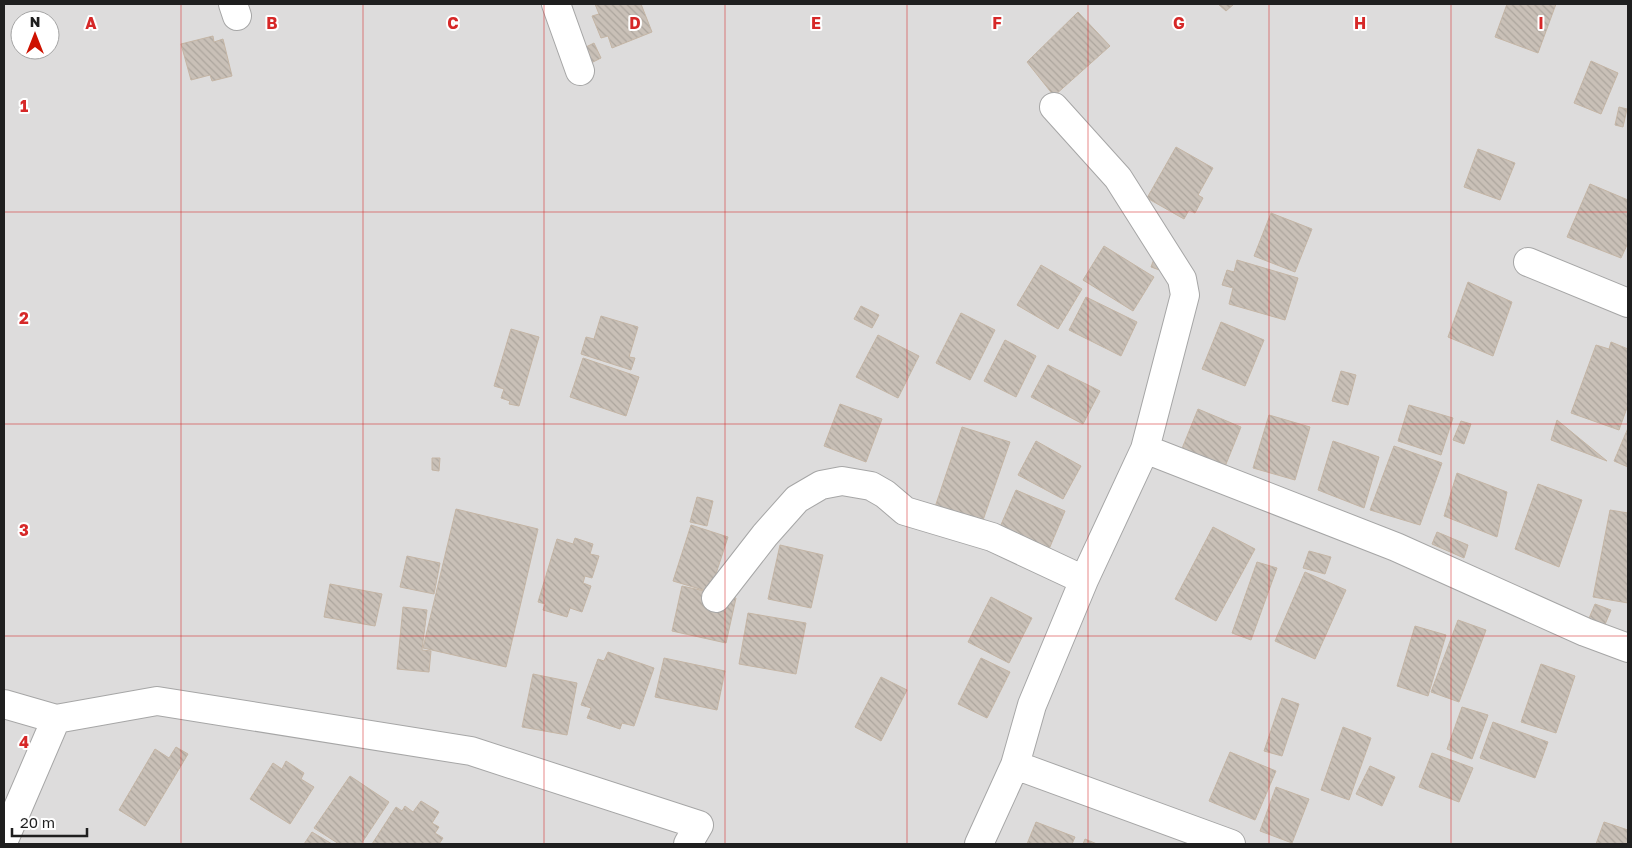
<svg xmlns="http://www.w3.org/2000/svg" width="1632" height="848" font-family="'Golos Text',sans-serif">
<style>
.residential{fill:#dddcdc;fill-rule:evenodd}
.building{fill:url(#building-back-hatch);stroke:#c4b5a5}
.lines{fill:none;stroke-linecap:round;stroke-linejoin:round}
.minor-casing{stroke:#a6a6a6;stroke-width:30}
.minor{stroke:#fff;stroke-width:28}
.grid{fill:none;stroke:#d62828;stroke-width:1;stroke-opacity:0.55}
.grid-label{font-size:16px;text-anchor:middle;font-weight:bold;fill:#d62828;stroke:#fff;stroke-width:4;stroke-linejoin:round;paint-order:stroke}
</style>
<defs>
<pattern id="building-back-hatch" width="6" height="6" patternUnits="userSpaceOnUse" patternTransform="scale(1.25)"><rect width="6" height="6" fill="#c9c0b7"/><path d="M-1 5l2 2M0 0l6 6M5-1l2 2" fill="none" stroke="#aca59d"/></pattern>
</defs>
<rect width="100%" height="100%" fill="#f1eee4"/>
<path class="residential" d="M4,4H1628V844H4ZM20,20H50V50H20Z"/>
<path class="building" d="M595,4H641L652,32L612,48L608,36L601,38L592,16L599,14Z
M1218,4H1234L1226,11Z
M1507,4H1556L1538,53L1495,37Z
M1078,12L1110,46L1054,96L1027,62Z
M213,36L214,42L223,39L232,76L212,81L210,75L191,80L181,44Z
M594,43L601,58L591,63L584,48Z
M1591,61L1618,73L1601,114L1574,103Z
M1619,107L1627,109L1623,127L1615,125Z
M1176,147L1213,168L1198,195L1203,198L1195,213L1189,210L1184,219L1147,198Z
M1478,149L1515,163L1500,200L1464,187Z
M1590,184L1628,200V243L1621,258L1567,237Z
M1271,213L1312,229L1295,272L1254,256Z
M1104,246L1154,277L1133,311L1083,280Z
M1154,259L1165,272L1151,267Z
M1237,260L1298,278L1285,320L1229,304L1233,288L1222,285L1227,270L1234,272Z
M1041,265L1082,289L1058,329L1017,305Z
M1468,282L1512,302L1493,356L1448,337Z
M1086,297L1137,322L1121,356L1069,330Z
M861,306L879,315L872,328L854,319Z
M961,313L995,330L970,380L936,363Z
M601,316L638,327L629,357L635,358L631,370L581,354L586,337L594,339Z
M1221,322L1264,340L1245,386L1202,369Z
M511,329L539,337L519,406L509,404L510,401L501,398L504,389L494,386Z
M878,335L919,356L898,398L856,377Z
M1005,340L1036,356L1016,397L984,381Z
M1611,342L1628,349V405L1619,430L1571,413L1596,345L1609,349Z
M583,358L639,377L626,416L570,397Z
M1048,365L1100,391L1083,424L1031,397Z
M1341,371L1356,375L1348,405L1332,401Z
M840,404L882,419L866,462L824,446Z
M1409,405L1453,418L1441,455L1398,441Z
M1198,409L1241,427L1224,469L1181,451Z
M1269,415L1310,427L1295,480L1253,468Z
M1557,420L1607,461L1551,440Z
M1461,421L1471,424L1464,444L1453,440Z
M962,427L1010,442L981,526L934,510Z
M1628,428V467L1614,461Z
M1036,441L1081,466L1063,499L1018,475Z
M1333,441L1379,457L1364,508L1318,490Z
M1394,446L1442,463L1420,525L1370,510Z
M432,458H440L439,471L432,470Z
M1457,473L1507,492L1497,537L1444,516Z
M1538,484L1582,500L1559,567L1515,549Z
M1016,490L1065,511L1047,554L997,534Z
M697,497L713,501L707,526L690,522Z
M456,509L538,529L506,667L423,648Z
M1610,510L1628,513V603L1593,597Z
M691,525L728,537L710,592L673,581Z
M1213,527L1255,549L1216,621L1175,599Z
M1437,532L1468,545L1464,558L1432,544Z
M575,538L593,544L590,554L599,556L592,578L585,576L583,583L591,586L582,612L570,608L567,617L543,610L545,604L538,602L557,539L573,544Z
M780,545L823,555L811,608L768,599Z
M1309,551L1331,557L1325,574L1303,568Z
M407,556L440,563L434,594L400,587Z
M1257,562L1277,568L1251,640L1232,633Z
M1305,572L1346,590L1315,659L1275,641Z
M330,584L382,594L375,626L324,617Z
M682,586L736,598L726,643L672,631Z
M991,597L1032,618L1009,663L968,642Z
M1595,604L1611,610L1601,634L1585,628Z
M403,607L427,610L422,650L431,651L429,672L397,669Z
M748,613L806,623L796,674L739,664Z
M1458,620L1486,630L1459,702L1431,692Z
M1415,626L1446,635L1428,696L1397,686Z
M608,652L654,668L634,726L622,723L620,729L587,718L591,708L581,705L598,659L604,661Z
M664,658L725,671L717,710L655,697Z
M981,658L1010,672L987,718L958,704Z
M1541,664L1575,676L1556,733L1521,722Z
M533,674L577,683L567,735L522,727Z
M881,677L907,690L881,741L855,727Z
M1282,698L1299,704L1282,756L1264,751Z
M1462,707L1488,715L1472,759L1447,749Z
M1493,722L1548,742L1535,778L1480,758Z
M1343,727L1371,738L1349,800L1321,790Z
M176,747L188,754L145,826L119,810L155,749L169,758Z
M1230,752L1276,771L1255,820L1209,801Z
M1432,753L1473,768L1459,802L1419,787Z
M286,761L304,773L301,779L314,787L290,824L250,799L273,763L282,769Z
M1370,766L1395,777L1382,806L1356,794Z
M350,776L389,802L361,844H339L314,828Z
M1276,787L1309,799L1292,843L1260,831Z
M421,801L439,812L432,823L439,827L435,833L443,838L439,844H372L396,807L402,811L405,806L413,812Z
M1036,822L1075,837L1072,844H1027Z
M1604,822L1628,830V844H1596Z
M312,832L332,844H304Z
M1085,839L1097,844H1083Z"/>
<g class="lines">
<defs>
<path id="minor" d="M233,4L237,16
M556,4L580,71
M1528,262L1628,303
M1145,449L1396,547L1585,632L1628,648
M716,598L765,535L797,499L821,485L842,481L871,486L885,494L905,511L992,537L1084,580
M4,704L56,719L157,701L471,751L699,825L688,844
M1015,765L1231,844
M4,840L56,719
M979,844L1015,765L1032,705L1084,580L1145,449L1185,295L1182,279L1118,178L1054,107"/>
</defs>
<use href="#minor" class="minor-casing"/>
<use href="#minor" class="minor"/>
</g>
<path class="grid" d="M181,4V844M363,4V844M544,4V844M725,4V844M907,4V844M1088,4V844M1269,4V844M1451,4V844M4,212H1628M4,424H1628M4,636H1628"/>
<g class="grid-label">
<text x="91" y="29">A</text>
<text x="272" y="29">B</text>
<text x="453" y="29">C</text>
<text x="635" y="29">D</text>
<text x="816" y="29">E</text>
<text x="997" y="29">F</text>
<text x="1179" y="29">G</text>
<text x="1360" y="29">H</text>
<text x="1541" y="29">I</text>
<text x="24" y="112">1</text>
<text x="24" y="324">2</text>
<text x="24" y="536">3</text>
<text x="24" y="748">4</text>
</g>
<rect width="1632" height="848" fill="none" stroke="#1f1f1f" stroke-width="10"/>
<g transform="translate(35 35)"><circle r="24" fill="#ffffff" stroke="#a5a5a5"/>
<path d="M0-4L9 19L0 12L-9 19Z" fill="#ce1200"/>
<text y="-8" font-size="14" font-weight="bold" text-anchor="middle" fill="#1f1f1f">N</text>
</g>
<path d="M12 828v8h75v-8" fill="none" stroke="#1f1f1f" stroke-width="2.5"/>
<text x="20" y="828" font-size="15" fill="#1f1f1f" stroke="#ffffff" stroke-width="4" paint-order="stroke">20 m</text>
</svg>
